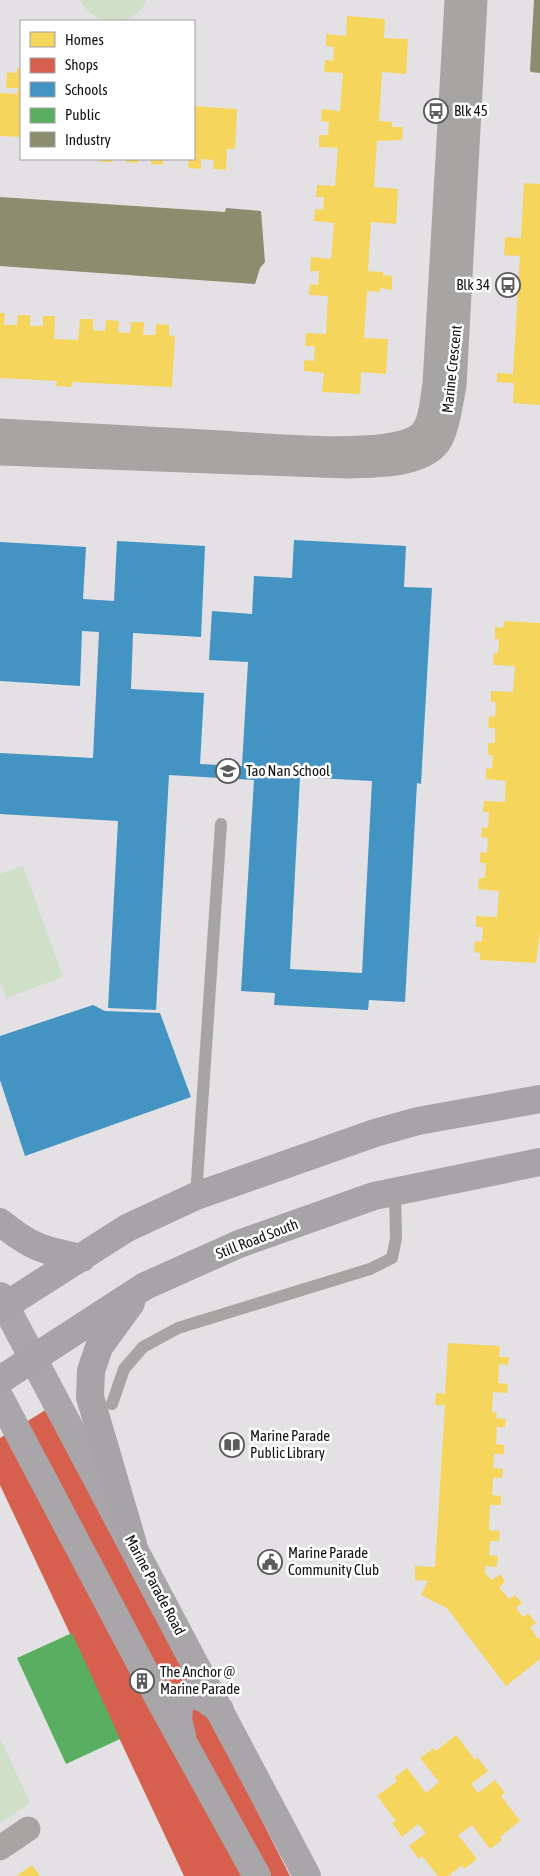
<svg xmlns="http://www.w3.org/2000/svg" width="540" height="1876" font-family="'Asap Condensed',sans-serif">
<style>
.green{fill:#d0dfc8}
.homes{fill:#f6d55c}
.shops{fill:#d6604d}
.schools{fill:#4393c3;fill-rule:evenodd}
.public{fill:#5aae61}
.industry{fill:#8c8c6e}
.lines{fill:none;stroke-linecap:round;stroke-linejoin:round}
.service{stroke:#a6a5a4;stroke-width:12}
.minor{stroke:#a6a5a4;stroke-width:25}
.primary{stroke:#a8a6a8;stroke-width:28}
.trunk{stroke:#a6a4a6;stroke-width:28}
.labels{text-anchor:middle;stroke-width:5;stroke-linejoin:round;paint-order:stroke}
.poi-label{font-size:15px;fill:#141314;stroke:#fff;text-anchor:start}
.street-label{font-size:15px;fill:#141314;stroke:#fff}
</style>
<rect width="100%" height="100%" fill="#e4e1e4"/>
<path class="green" d="M80,0H147C133,29 94,27 80,0Z
M23,866L63,977L6,998L0,981V874Z
M0,1738L30,1803L0,1823Z"/>
<path class="homes" d="M347,16L385,19L384,38L408,39L406,74L382,72L379,121L392,122V127H403L402,140L377,141L374,187L398,189L396,224L371,222L368,271L383,272V275L392,276V290L380,288V292L367,291L364,338L388,339L386,374L361,372L360,394L322,392L324,373L304,371V360L314,361L315,346H305L306,333L326,334L328,296L309,295L310,284L318,285L319,271H310L311,257L331,259L334,223L314,221L315,209L323,210L324,197H316L317,185L335,186L338,148L319,147V135H328L329,122L321,121L322,109L340,111L343,73L324,72L325,60L333,61L334,47L326,46V34L346,36Z
M17,68H21V137L0,136V93L17,94L18,88H6L7,72L17,73Z
M194,106L237,109L235,149H227L226,170L213,169L214,160L201,159V169L188,168L189,159H194Z
M101,159H112V162H101Z
M126,159H138V163L126,162Z
M151,159H163V165L151,164Z
M524,183L540,184V405L513,403L514,383L497,382V373L513,374L520,256L504,255L505,237L521,238Z
M0,313H5L4,325H17L18,315H30V326H43V316H55L54,339L78,340L80,319H93V330L105,331L106,320L119,321L118,332L130,333L131,322H144L143,335H155L156,324L169,325V335L175,336L172,387L72,382L71,387L56,386L57,381L0,378Z
M504,621L540,623V933L536,963L480,960V953L474,952L475,941L482,942L483,927H476V916L497,917L499,891L478,889L479,878H485L486,863H480V852L487,853L488,838L481,837L482,827L488,828L489,812H483L484,801L505,802L506,781L486,779V768L492,769L493,755H488V743H495V728H488L489,716L495,717L496,702H491V691L513,692L515,666L493,665L494,653H498L499,639H495V627L503,628Z
M448,1343L500,1346L499,1357H509L508,1365L499,1364L498,1383L508,1384L507,1393L493,1392L492,1412L497,1413L496,1418L506,1419L505,1427H497L496,1444L504,1445V1454H494L493,1468L503,1469L502,1478H493L492,1495L501,1496V1505H490L489,1530L500,1531L499,1541H490L489,1555L498,1556L497,1567L485,1566V1573L492,1580L500,1574L505,1582L499,1587L509,1599L515,1595L522,1603L516,1608L523,1617L528,1613L536,1623L530,1627L538,1639L540,1638V1659L506,1686L447,1608L421,1595L428,1581L415,1580V1566L435,1567L445,1405H435L436,1393L445,1394Z
M456,1735L475,1760L478,1758L488,1771L471,1784L478,1793L495,1780L505,1793L501,1796L520,1821L500,1837L502,1840L490,1849L472,1825L458,1835L477,1859L464,1869L462,1865L448,1876H438L422,1856L419,1859L409,1846L426,1833L418,1824L402,1837L392,1823L396,1821L377,1796L397,1781L395,1777L407,1768L426,1793L439,1782L420,1758L434,1748L436,1751Z
M32,1865L40,1876H16Z"/>
<path class="shops" d="M52,1406L290,1876H184L0,1485V1438Z"/>
<path class="schools" d="M294,540L406,546L404,587L432,588L421,784L417,783L405,1002L369,1000L368,1010L274,1005L275,993L241,991L254,780L169,775L156,1010L108,1008L118,821L0,814V753L93,758L99,632L82,631L80,686L0,681V542L86,547L83,599L114,601L117,541L205,546L201,637L133,633L131,689L204,693L200,764L242,766L248,662L209,660L212,611L252,614L254,576L292,578ZM300,777L372,781L362,973L290,969Z
M93,1005L105,1011L160,1013L191,1097L25,1156L0,1080V1036Z"/>
<path class="public" d="M72,1633L120,1739L66,1764L17,1658Z"/>
<path class="industry" d="M534,0H540V73L531,72L530,70Z
M0,197L225,212L226,208L261,211L265,262L260,268L255,284L0,266Z"/>
<g class="lines">
<path class="service" d="M196,1196L221,824
M112,1404L124,1369L143,1347L178,1328L370,1269L392,1258L396,1238L395,1191"/>
<path class="minor" d="M0,431C68,435 136,438 204,442C251,444 377,458 415,438C432,430 432,400 435,384L457,0
M0,453L346,466C372,465 427,467 441,439C449,423 450,404 454,386L475,0
M0,1848L28,1829"/>
<path class="primary" d="M0,1296L307,1876
M0,1398L158,1697L257,1876
M182,1736L178,1719L180,1700L189,1693L205,1699L220,1710"/>
<path class="trunk" d="M0,1222C32,1248 42,1250 82,1258
M131,1303L99,1347L91,1371L90,1397L133,1544
M0,1309L127,1228L196,1196L375,1133L418,1121L540,1099
M0,1380L145,1286L239,1244L374,1196L540,1162"/>
</g>
<defs>
<symbol id="bus-ring" viewBox="-11 -11 22 22"><circle r="9.5" fill="#fff" stroke="#5d5b5d" stroke-width="1.5"/><path d="M-5-6H5V4H4V6H2V4H-2V6H-4V4H-5ZM-3.5-4V0h7V-4ZM-3.5 1.2v1.5H-2V1.2ZM2 1.2v1.5H3.5V1.2Z" fill="#5d5b5d"/></symbol>
<symbol id="school-ring" viewBox="-11 -11 22 22"><circle r="9.5" fill="#fff" stroke="#5d5b5d" stroke-width="1.5"/><path d="M0-5L7-2L0 1L-7-2ZM-4 1L0 2.5L4 1V4Q0 6-4 4Z" fill="#5d5b5d"/></symbol>
<symbol id="library-ring" viewBox="-11 -11 22 22"><circle r="9.5" fill="#fff" stroke="#5d5b5d" stroke-width="1.5"/><path d="M-6-4Q-3-5.5-.7-3.5V5Q-3 3-6 4ZM6-4Q3-5.5 .7-3.5V5Q3 3 6 4Z" fill="#5d5b5d"/></symbol>
<symbol id="civic-ring" viewBox="-11 -11 22 22"><circle r="9.5" fill="#fff" stroke="#5d5b5d" stroke-width="1.5"/><path d="M-.6-6.5H3V-4.5H.6V-3L4-1V1h2V6H-6V1h2V-1L-.6-3ZM-1.2 2.5V6h2.4V2.5Z" fill="#5d5b5d"/></symbol>
<symbol id="building-ring" viewBox="-11 -11 22 22"><circle r="9.5" fill="#fff" stroke="#5d5b5d" stroke-width="1.5"/><path d="M-4-6H4V6H1V3H-1V6H-4ZM-2.5-4.3h1.7v1.8h-1.7ZM.8-4.3h1.7v1.8H.8ZM-2.5-1h1.7V.8h-1.7ZM.8-1h1.7V.8H.8Z" fill="#5d5b5d"/></symbol>
</defs>
<g fill-rule="evenodd">
<use href="#bus-ring" x="422" y="97" width="28" height="28"/>
<use href="#bus-ring" x="494" y="271" width="28" height="28"/>
<use href="#school-ring" x="214" y="757" width="28" height="28"/>
<use href="#library-ring" x="218" y="1431" width="28" height="28"/>
<use href="#civic-ring" x="256" y="1548" width="28" height="28"/>
<use href="#building-ring" x="128" y="1667" width="28" height="28"/>
</g>
<g class="labels">
<g class="poi-label">
<text x="454" y="116">Blk 45</text>
<text x="490" y="290" text-anchor="end">Blk 34</text>
<text x="246" y="776">Tao Nan School</text>
<text x="250" y="1441">Marine Parade<tspan x="250" dy="17">Public Library</tspan></text>
<text x="288" y="1558">Marine Parade<tspan x="288" dy="17">Community Club</tspan></text>
<text x="160" y="1677">The Anchor @<tspan x="160" dy="17">Marine Parade</tspan></text>
</g>
<g class="street-label">
<text transform="translate(452 369) rotate(-84)" y="5">Marine Crescent</text>
<text transform="translate(257 1239) rotate(-21)" y="5">Still Road South</text>
<text transform="translate(155 1585) rotate(62)" y="5">Marine Parade Road</text>
</g>
</g>
<rect x="20" y="20" width="175" height="140" fill="#ffffff" stroke="#a1a1a1"/>
<rect x="30" y="32" width="25" height="15" fill="#f6d55c" stroke="#a1a1a1"/>
<text x="65" y="45" font-size="15" fill="#141314">Homes</text>
<rect x="30" y="58" width="25" height="15" fill="#d6604d" stroke="#a1a1a1"/>
<text x="65" y="70" font-size="15" fill="#141314">Shops</text>
<rect x="30" y="82" width="25" height="15" fill="#4393c3" stroke="#a1a1a1"/>
<text x="65" y="95" font-size="15" fill="#141314">Schools</text>
<rect x="30" y="108" width="25" height="15" fill="#5aae61" stroke="#a1a1a1"/>
<text x="65" y="120" font-size="15" fill="#141314">Public</text>
<rect x="30" y="132" width="25" height="15" fill="#8c8c6e" stroke="#a1a1a1"/>
<text x="65" y="145" font-size="15" fill="#141314">Industry</text>
</svg>
